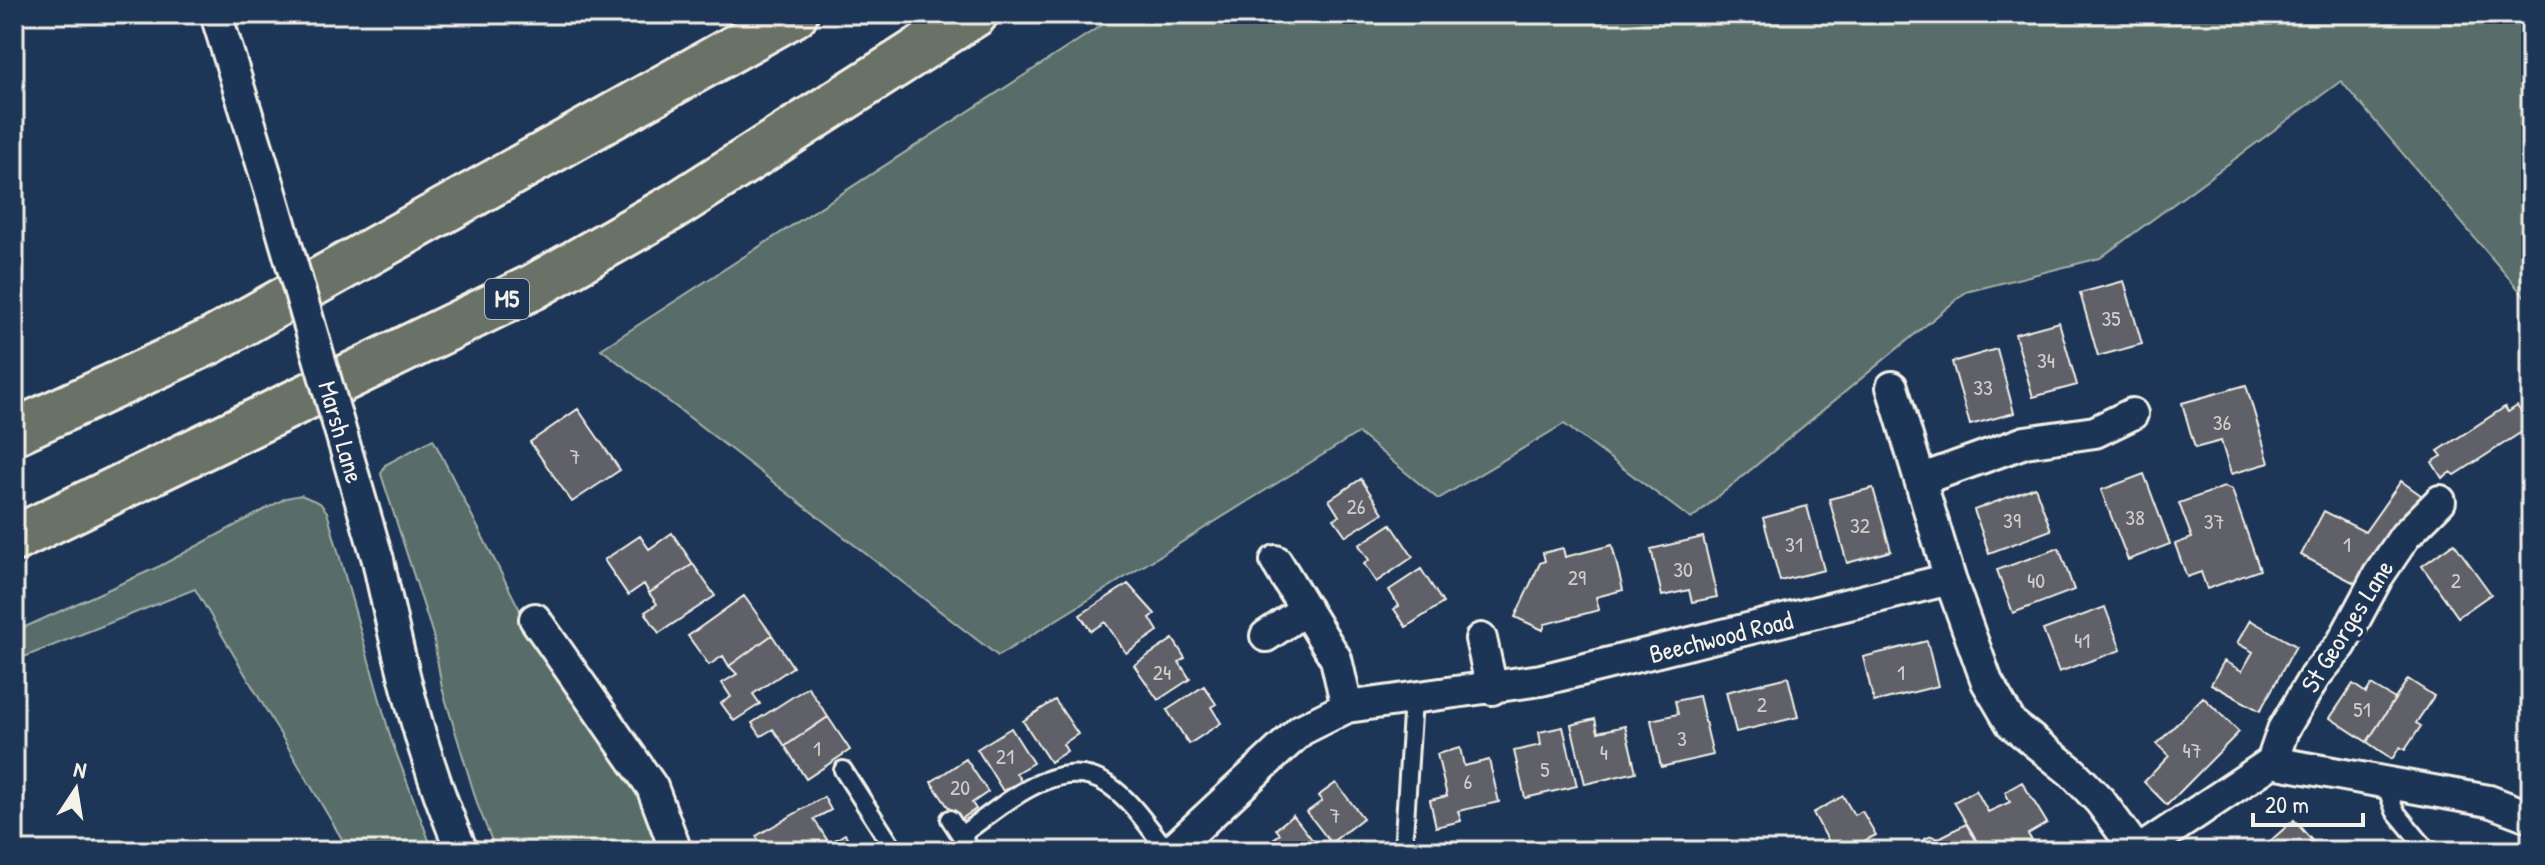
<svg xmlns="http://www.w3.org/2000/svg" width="2545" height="865" font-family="'Patrick Hand',sans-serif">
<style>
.green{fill:#586d69;stroke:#a6afa8;stroke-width:2}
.building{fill:#5e6068;stroke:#f4f1e8;stroke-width:2}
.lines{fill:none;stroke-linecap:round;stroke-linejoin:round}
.service-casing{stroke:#f4f1e8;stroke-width:22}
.minor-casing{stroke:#f4f1e8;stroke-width:36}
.motorway-casing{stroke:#f4f1e8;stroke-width:50}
.service{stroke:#1d3557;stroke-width:16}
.minor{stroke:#1d3557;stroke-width:30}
.motorway{stroke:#6a7166;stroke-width:44}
.minor-bridge-casing{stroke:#f4f1e8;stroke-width:36;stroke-linecap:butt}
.minor-bridge{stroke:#1d3557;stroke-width:30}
.labels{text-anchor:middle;stroke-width:8;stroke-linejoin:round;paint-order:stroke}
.number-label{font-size:22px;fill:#cecdc8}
.shield{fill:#1d3557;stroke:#b4b9bc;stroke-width:2}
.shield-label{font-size:24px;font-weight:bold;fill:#f4f1e8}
.street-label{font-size:26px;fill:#f4f1e8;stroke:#1d3557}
</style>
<rect width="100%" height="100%" fill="#1d3557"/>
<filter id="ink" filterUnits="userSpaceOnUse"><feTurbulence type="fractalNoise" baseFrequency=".0125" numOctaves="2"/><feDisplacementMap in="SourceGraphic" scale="16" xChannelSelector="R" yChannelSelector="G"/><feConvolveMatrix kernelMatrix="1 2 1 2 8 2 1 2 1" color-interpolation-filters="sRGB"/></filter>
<g filter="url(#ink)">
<path class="green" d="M1119,14H2531V304L2341,81L2100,258L1966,292L1691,519L1564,424L1438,499L1358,433L998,656L601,349Z
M433,439L526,622L645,791L668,851H496L478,806L442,688L433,635L381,474L385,465Z
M301,495L320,503L327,512L391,739L433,851H349L195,589L14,661V632L160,566L286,498Z"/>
<path class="building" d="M2124,281L2142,344L2098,356L2080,293Z
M2059,322L2077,385L2033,397L2015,334Z
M1997,349L2014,413L1970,425L1952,362Z
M2246,385L2269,463L2231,474L2221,441L2195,448L2182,403Z
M2517,406L2531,426L2455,475L2451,472L2442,478L2432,462L2442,456L2438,451L2505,407L2508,412Z
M578,409L620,470L572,502L530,442Z
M2144,474L2170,544L2128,560L2101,490Z
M1361,479L1383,513L1346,536L1334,519L1339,516L1329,500Z
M2401,481L2425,498L2364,588L2301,555L2324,511L2365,532Z
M2035,487L2051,530L1989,553L1974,510Z
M2224,487L2232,490L2260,570L2207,589L2201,572L2187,577L2175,544L2192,538L2179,503Z
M1873,488L1891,551L1847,563L1829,499Z
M1807,506L1824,570L1780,581L1763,518Z
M1391,524L1413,557L1376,582L1364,564L1369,560L1359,545Z
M672,533L693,564L649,593L644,584L628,595L604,560L640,536L649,549Z
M1703,537L1717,597L1692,602L1689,590L1662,596L1651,549Z
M2454,543L2491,594L2458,617L2422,566Z
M1612,545L1623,590L1596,597L1599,610L1545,624L1543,630L1515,617L1540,563L1545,561L1543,553L1563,548L1565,557Z
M2059,548L2074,590L2013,613L1997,570Z
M693,564L715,596L659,633L645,612L657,604L649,593Z
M1421,569L1443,603L1406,627L1394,609L1399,606L1389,590Z
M1128,584L1155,614L1150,618L1158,631L1126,653L1105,622L1091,631L1080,615Z
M744,596L772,635L729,666L723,656L709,665L688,636Z
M2105,607L2121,650L2059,672L2043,630Z
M2250,620L2296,646L2260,711L2211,684L2224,661L2242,671L2253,652L2237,643Z
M772,635L793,667L753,694L760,704L734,721L721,703L731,697L722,683L737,674L729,666Z
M1173,639L1185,658L1179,662L1190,679L1158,700L1134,665Z
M1927,641L1938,686L1874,702L1863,657Z
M1788,677L1798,717L1736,732L1726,692Z
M2408,679L2434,696L2416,723L2421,726L2405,750L2400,747L2392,759L2367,742Z
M2353,684L2366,693L2371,685L2395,699L2367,742L2330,718Z
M1204,686L1216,704L1211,707L1221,723L1189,744L1167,710Z
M808,687L828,717L785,746L773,729L761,736L752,723Z
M1699,696L1713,755L1661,767L1651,720L1678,714L1675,701Z
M2203,697L2239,732L2167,805L2144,782L2169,756L2157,744Z
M1055,700L1078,734L1063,744L1067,751L1050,762L1023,721Z
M828,717L850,750L806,779L785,746Z
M1595,719L1598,732L1625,726L1636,772L1585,784L1571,725Z
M1563,727L1577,786L1525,798L1514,751L1541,745L1539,732Z
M1011,728L1033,763L1016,773L1021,781L1003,791L977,749Z
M1460,748L1464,766L1489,760L1499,802L1458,811L1461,821L1436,827L1430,800L1447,796L1437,754Z
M966,759L988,792L972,803L976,809L958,821L931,782Z
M2022,782L2047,823L2028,834L2038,851H1983L1954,802L1976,790L1988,812L2010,802L2005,792Z
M1336,783L1363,818L1331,843L1307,812L1322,801L1318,796Z
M1843,796L1854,815L1862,811L1876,835L1864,841L1869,849L1878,844L1882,851H1808L1828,840L1813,813Z
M824,797L831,810L814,819L829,843L816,851H765L756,836Z
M1293,815L1321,851H1270L1265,845L1280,834L1276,829Z
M2294,820L2321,851H2277L2269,842Z
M1966,824L1983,851H1912L1924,845V839L1932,836L1937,839Z
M845,834L853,847L846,851H816Z"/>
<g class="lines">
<defs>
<path id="service" d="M843,770L895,851
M2384,781L2395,811L2428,851
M950,819L971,851
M961,835C1001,808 1059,750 1110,786C1133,802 1150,830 1168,851
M1403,851L1413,700"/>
<path id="minor" d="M216,14L269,186
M1892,387L1950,579L1987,682L2011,723L2073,773L2100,801L2137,851
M1920,480L2025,442L2095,432L2132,414
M378,560C399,659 421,757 462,851
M1276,561L1336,659L1347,707
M535,619L652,787L676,851
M1266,636L1306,609
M1481,639L1492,689
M2272,762L2283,730L2315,676L2341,645L2378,576L2405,536L2440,501
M1171,851L1301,730L1347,707L1541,680L1950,579
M2139,851L2272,762L2489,801L2531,817"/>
<path id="motorway" d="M14,432L211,341L795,14
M14,539L533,287L678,204L975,14"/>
</defs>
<use href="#service" class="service-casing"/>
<use href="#minor" class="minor-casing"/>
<use href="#motorway" class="motorway-casing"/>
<use href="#service" class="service"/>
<use href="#minor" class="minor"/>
<use href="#motorway" class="motorway"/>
<defs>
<path id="minor-bridge" d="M269,186L378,560"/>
</defs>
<use href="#minor-bridge" class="minor-bridge-casing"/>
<use href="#minor-bridge" class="minor-bridge"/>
</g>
</g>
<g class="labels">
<g class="number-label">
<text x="2111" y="326">35</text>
<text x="2046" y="368">34</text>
<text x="1983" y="395">33</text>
<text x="2222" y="430">36</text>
<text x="575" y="464">7</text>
<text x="1356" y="514">26</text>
<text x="2135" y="525">38</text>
<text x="2012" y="528">39</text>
<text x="2214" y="529">37</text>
<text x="1860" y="533">32</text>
<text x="1794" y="552">31</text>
<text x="2347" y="552">1</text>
<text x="1683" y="577">30</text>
<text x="1577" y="585">29</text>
<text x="2036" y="588">40</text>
<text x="2456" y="588">2</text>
<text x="2082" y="648">41</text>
<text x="1162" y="680">24</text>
<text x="1901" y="680">1</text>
<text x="1762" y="712">2</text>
<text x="2362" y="717">51</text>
<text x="1682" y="746">3</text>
<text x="817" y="756">1</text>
<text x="2192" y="758">47</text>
<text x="1604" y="760">4</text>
<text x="1005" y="764">21</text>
<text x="1545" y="777">5</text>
<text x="1468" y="789">6</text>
<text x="960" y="795">20</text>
<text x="1335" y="823">7</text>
</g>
<rect class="shield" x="485" y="279" width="44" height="40" rx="6"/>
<g class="shield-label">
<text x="507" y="307">M5</text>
</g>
<g class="street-label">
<text transform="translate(341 432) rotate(74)" y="9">Marsh Lane</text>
<text transform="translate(2347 626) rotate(-58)" y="9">St Georges Lane</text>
<text transform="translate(1721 637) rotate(-14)" y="9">Beechwood Road</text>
</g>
</g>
<rect width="2545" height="865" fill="none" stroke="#1d3557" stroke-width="48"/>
<rect x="24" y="24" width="2497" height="817" fill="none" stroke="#f4f1e8" stroke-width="3" filter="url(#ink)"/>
<g transform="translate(76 789) rotate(12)" stroke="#1d3557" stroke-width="6" paint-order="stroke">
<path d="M0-6L14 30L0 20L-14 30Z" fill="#f4f1e8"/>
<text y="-12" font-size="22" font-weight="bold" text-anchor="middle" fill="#f4f1e8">N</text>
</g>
<path d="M2253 813v12h110v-12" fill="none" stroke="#f4f1e8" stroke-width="4"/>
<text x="2265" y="813" font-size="24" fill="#f4f1e8" stroke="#1d3557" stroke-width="6" paint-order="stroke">20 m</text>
</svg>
